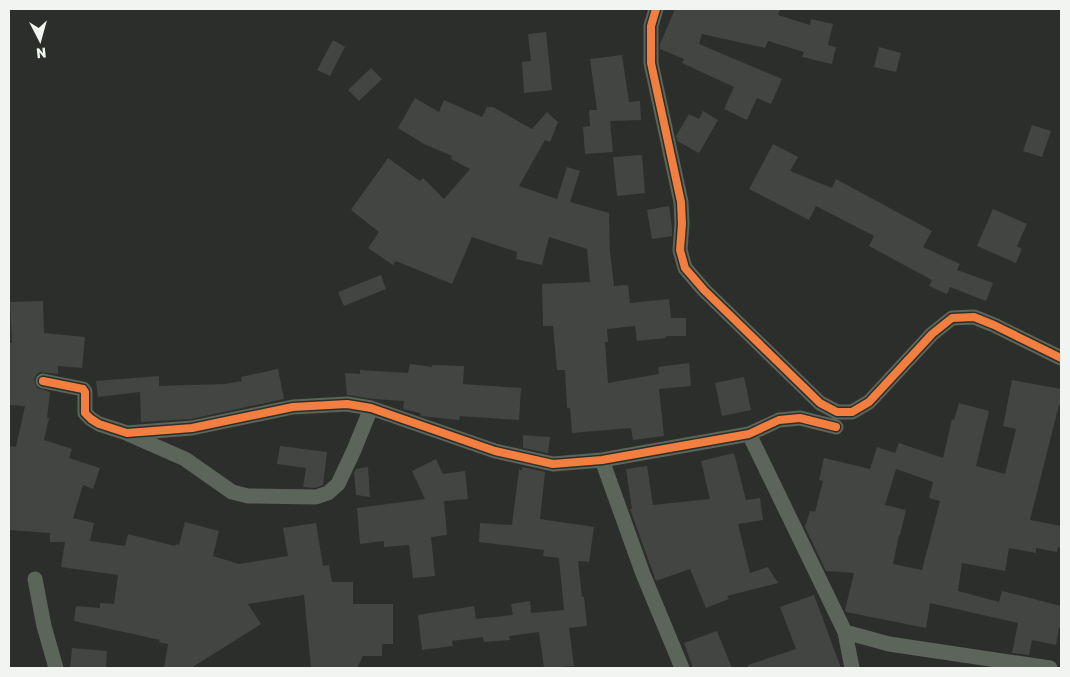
<svg xmlns="http://www.w3.org/2000/svg" width="1070" height="677" font-family="Rubik,sans-serif">
<style>
.building{fill:#434542;fill-rule:evenodd}
.lines{fill:none;stroke-linecap:round;stroke-linejoin:round}
.minor{stroke:#5c655a;stroke-width:15}
.cycleway-casing{stroke:#2b2f2a;stroke-width:11}
.cycleway{stroke:#f27e40;stroke-width:8}
</style>
<rect width="100%" height="100%" fill="#2c2e2b"/>
<path class="building" d="M675,9H780L778,15L810,25L811,19L833,24L828,45L836,47L832,64L802,57L804,52L768,41L765,48L702,34L699,44L782,79L771,104L757,98L747,120L724,109L734,87L682,63L684,59L660,49V44Z
M546,32L552,90L524,93L522,62L531,61L528,34Z
M333,40L345,47L330,76L317,70Z
M879,47L901,53L896,72L874,67Z
M622,55L629,102L640,101L641,120L610,121L613,152L585,154L583,127L590,126L589,110H597L590,59Z
M371,68L382,79L359,101L348,90Z
M415,98L439,112L444,100L482,117L487,107H493L532,129L547,112L558,122L550,142L545,140L519,186L557,199L567,167L580,171L570,202L609,213L610,252L614,286L628,285L630,303L669,299L671,318H686V336H666V338L637,341L635,326L607,329L608,342H605L608,383L659,374L658,367L689,363L691,386L659,389L664,436L633,440L631,428L572,433L570,408H567L565,370H557L553,326H543L542,284L590,282L587,249L549,237L542,265L516,259L517,252L472,237L452,284L396,261L393,265L368,248L379,232L351,210L388,158L420,181L423,178L444,199L470,169L451,159L452,156L424,144L398,128Z
M703,111L718,120L699,153L677,141L676,136L689,114L699,119Z
M1032,125L1051,131L1042,157L1023,151Z
M773,144L798,157L790,171L832,188L836,179L932,231L923,247L960,264L957,270L993,283L986,301L950,287L947,294L929,286L932,280L869,246L874,236L816,206L809,220L749,189Z
M642,155L645,193L617,196L613,157Z
M669,206L672,228V236L652,239L647,210Z
M993,209L1027,224L1017,246L1022,249L1016,263L977,246Z
M381,275L386,289L344,306L338,292Z
M43,301L44,333L85,337L82,368L58,366V374L40,372L36,375L34,380L37,388L50,392L47,418H49L44,440L72,449L69,458L100,468L93,489L83,485L73,518L94,523L90,541L125,546L128,534L175,546L176,544L179,545L185,522L219,531L213,556L239,564L288,556L283,528L316,523L323,566L329,565L332,582H353V604H393V644H382V656H363L357,668H311L304,595L248,604L261,624L191,668H164L168,644L159,642L160,640L74,621L76,606L100,608V603L114,604L118,575L61,567L65,542H50V533L9,530V446L16,447L25,406L9,405V343H12L10,302Z
M410,364L432,367V365L464,366L463,384L521,388L519,420L460,416L459,420L421,416L420,413L403,409L404,401L374,399L347,395L345,373L360,374V370L408,373Z
M278,369L284,399L191,419L141,422L140,392L98,397L96,381L159,376V386L225,384L242,381L241,377Z
M744,377L751,410L722,416L715,383Z
M1012,380L1061,389V405H1059L1030,520L1061,526V548L1058,547L1057,552L1036,548V553L1009,548L1005,571L962,563L958,591L999,602L1002,591L1061,606V628H1059L1056,645L1032,640L1029,655L1012,653L1018,623L930,603L926,628L846,612L845,610L854,573L826,571L805,527L810,511L815,512L823,481L819,480L824,458L870,469L877,447L895,453L899,443L943,458L952,419L954,420L959,403L989,411L976,466L1005,474L1016,429L1003,426ZM896,469L933,482L929,498L940,501L922,570L893,564L899,535H900L906,510L885,505Z
M523,435L550,437L548,453L523,448Z
M280,446L327,452L323,485L315,488L303,487L306,468L277,464Z
M734,453L746,500L760,498L763,520L738,524L750,573L768,567L778,583L727,596L729,599L706,608L690,569L656,581L630,509H632L626,469L647,466L653,505L710,499L701,461Z
M436,459L443,474L465,471L468,499L444,501L447,535L431,537L435,576L413,578L409,545L384,547V541L360,544L357,508L425,499L412,471Z
M368,467L370,497L356,495L354,473L356,469Z
M522,467L545,472L540,519L594,527L589,562L578,561L582,597H584L587,626L569,628L574,666L544,668L539,632L509,636L510,640L484,642L483,637L452,641L453,646L422,650L418,615L474,606L476,619L513,615L511,604L530,601L531,613L564,610L559,558L543,556L544,550L479,542L480,523L512,525L519,470H522Z
M814,595L841,668H748V665L796,649L780,607Z
M717,631L732,668H693L684,643Z
M72,648L107,651L106,668H70Z"/>
<g class="lines">
<path class="minor" d="M656,9L651,26V63L681,202L682,224L680,250L685,268L704,290L820,403L837,412H852L869,402L932,334L952,318L974,317L994,325L1061,358
M43,381L83,389L85,392V413L91,419L99,424L127,433L192,428L293,407L347,404L371,408L495,451L553,464L602,460L749,434L779,420L800,418L836,427
M128,434L185,459L232,492L248,496L316,497L328,493L338,484L354,450L371,408
M749,434L845,632L852,668
M602,460L643,574L682,668
M35,579L44,626L56,668
M845,632L889,644L1050,668"/>
<defs>
<path id="cycleway" d="M656,9L651,26V63L681,202L682,224L680,250L685,268L704,290L820,403L837,412H852L869,402L932,334L952,318L974,317L994,325L1061,358
M43,381L83,389L85,392V413L91,419L99,424L127,433L192,428L293,407L347,404L371,408L495,451L553,464L602,460L749,434L779,420L800,418L836,427"/>
</defs>
<use href="#cycleway" class="cycleway-casing"/>
<use href="#cycleway" class="cycleway"/>
</g>
<rect width="1070" height="677" fill="none" stroke="#f1f4f0" stroke-width="20"/>
<g transform="translate(40 40) rotate(174)" stroke="#2b2f2a" stroke-width="4" paint-order="stroke">
<path d="M0-4L9 19L0 12L-9 19Z" fill="#f1f4f0"/>
<text y="-8" font-size="14" font-weight="bold" text-anchor="middle" fill="#f1f4f0">N</text>
</g>
</svg>
